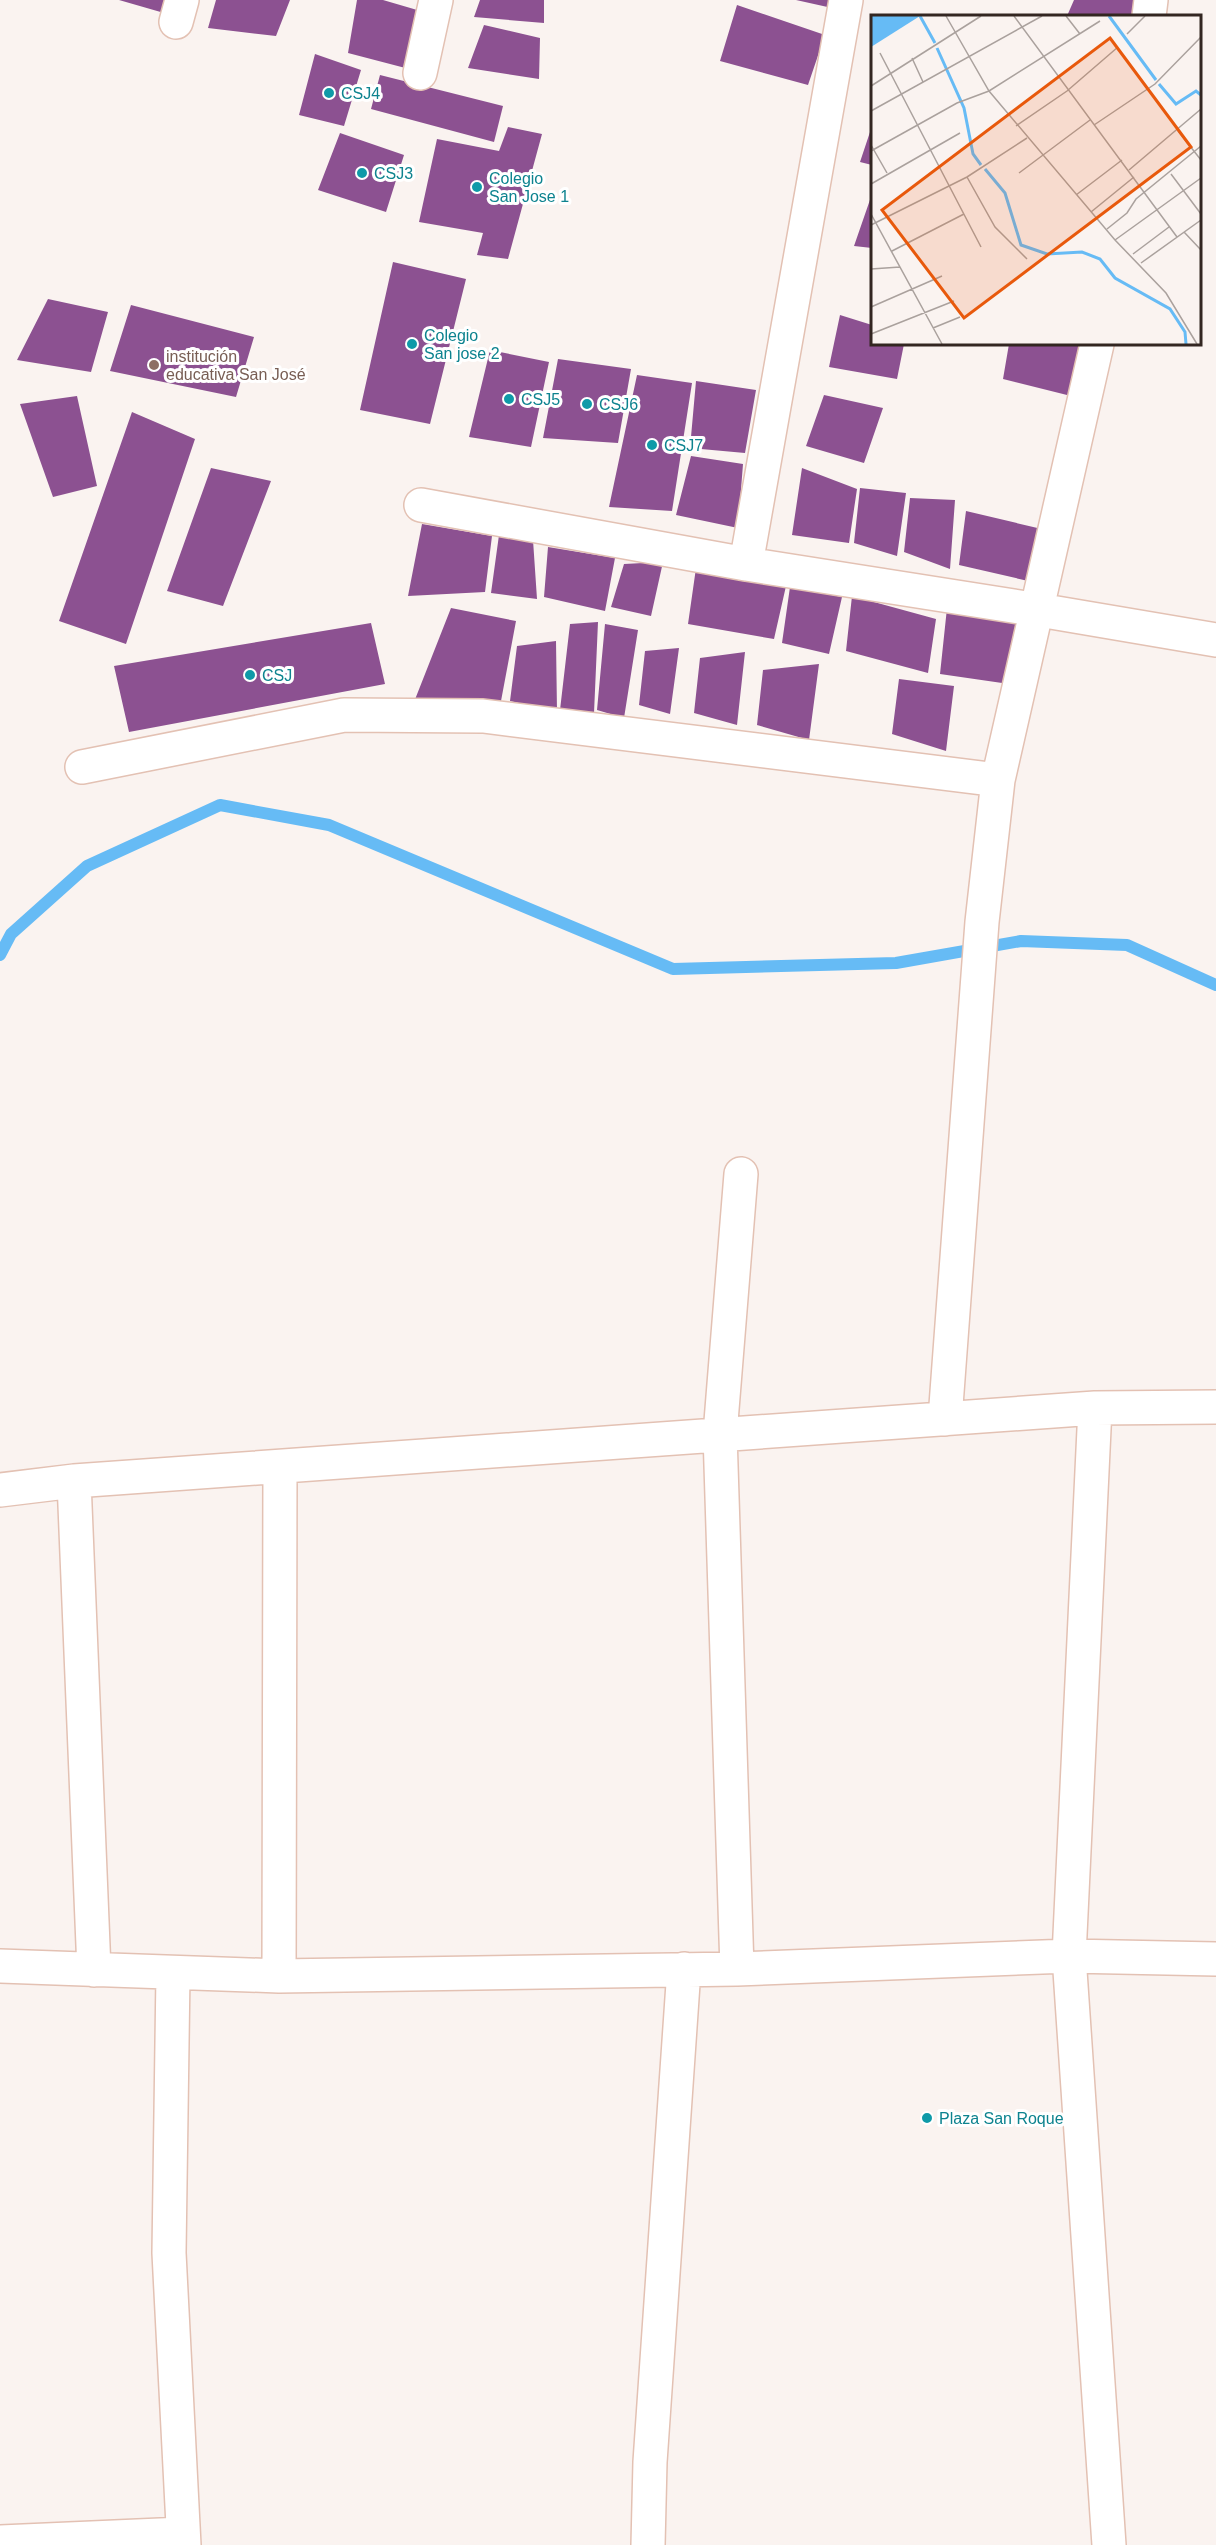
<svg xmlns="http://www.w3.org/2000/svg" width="1216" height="2545" font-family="Helvetica,sans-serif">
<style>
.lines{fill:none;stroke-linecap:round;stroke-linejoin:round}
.stream{stroke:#66bbf5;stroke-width:12}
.building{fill:#8c5191}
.minor-casing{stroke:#e3c1b3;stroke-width:36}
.minor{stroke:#fff;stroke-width:33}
.culture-dot{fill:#0f9aa8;stroke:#fff;stroke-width:2}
.education-dot{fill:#8d6e63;stroke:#fff;stroke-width:2}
.labels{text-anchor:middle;stroke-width:6;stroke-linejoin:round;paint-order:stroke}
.culture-label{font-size:16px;fill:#0d838f;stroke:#fff;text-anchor:start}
.education-label{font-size:16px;fill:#785e54;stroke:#fff;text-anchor:start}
.inset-river{fill:none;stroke:#66bbf5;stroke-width:3}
.inset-road{fill:none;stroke:#aaa19d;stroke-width:1.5}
.view{fill:#e8590c;fill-opacity:0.15;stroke:#e8590c;stroke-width:3}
.inset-edge{fill:none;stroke:#332621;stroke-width:3}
</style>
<rect width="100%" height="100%" fill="#faf3f0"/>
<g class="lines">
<path class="stream" d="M0,955L11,934L87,866L220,805L329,825L673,969L896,963L1021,941L1127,945L1216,985"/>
</g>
<path class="building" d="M119,0H173L171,15Z
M216,0H290L276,36L208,28Z
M357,0H383L424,12L413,70L348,53Z
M480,0H544V23L474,17Z
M796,0H834L832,8Z
M1074,0H1136L1134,16H1067Z
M737,5L825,35L808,85L720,61Z
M484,25L540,38L539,79L468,68Z
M315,54L361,70L344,126L299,115Z
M380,75L503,106L494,142L371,109Z
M872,126V165L860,162Z
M508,127L542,134L508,259L477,255L483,233L419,222L437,139L499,151Z
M340,133L404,155L386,212L318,190Z
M872,194V248L854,246Z
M393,262L466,279L430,424L360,410Z
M48,299L108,312L91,372L17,360Z
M131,305L254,337L236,397L110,371Z
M840,315L872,325V344H904L897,379L829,367Z
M1009,344H1082L1071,396L1003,379Z
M490,350L549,362L531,447L469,437Z
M558,359L631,369L618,443L543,438Z
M637,375L692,383L672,511L609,507Z
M696,381L756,390L745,453L690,448Z
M824,395L883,408L864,463L806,446Z
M77,396L97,486L53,497L20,404Z
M132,412L195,439L126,644L59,621Z
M691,456L743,464L738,528L676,515Z
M211,468L271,481L223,606L167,591Z
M802,468L857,489L849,543L792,535Z
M860,488L906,493L897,556L854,543Z
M910,498L955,500L950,569L904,552Z
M966,511L1046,530L1037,583L959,565Z
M422,524L492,536L485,592L408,596Z
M499,535L533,540L537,599L491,593Z
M548,547L615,558L605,611L544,597Z
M663,562L651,616L611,607L624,564Z
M696,568L786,586L774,639L688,624Z
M790,587L842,597L829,654L782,643Z
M852,596L936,619L928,673L846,651Z
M451,608L516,621L501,701L414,702Z
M947,608L1023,617L1009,684L940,674Z
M598,622L594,713L560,710L570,624Z
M371,623L385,684L129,732L114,666Z
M605,624L638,630L624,718L597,710Z
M556,641L557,712L510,701L517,646Z
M679,648L670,714L639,705L645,651Z
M745,652L737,725L694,713L700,658Z
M819,664L809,740L757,725L763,670Z
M899,679L954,686L946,751L892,734Z"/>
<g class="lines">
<defs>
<path id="minor" d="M1149,16L1151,0
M176,22L182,0
M420,73L436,0
M421,505L746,564L1039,610L1216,640
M746,564L846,0
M82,767L344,715L483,716L998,780
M1095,1408L1069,1956L1109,2545
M945,1419L982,922L998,780L1097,344
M74,1481L94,1970
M0,1490L74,1481L1095,1408L1216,1407
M0,1966L279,1976L737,1969L1069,1956L1216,1959
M737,1969L720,1434L741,1174
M173,1973L169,2253L184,2545
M279,1976L280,1468
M0,2542L183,2534
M648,2545L650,2462L684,1969"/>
</defs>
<use href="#minor" class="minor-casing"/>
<use href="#minor" class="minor"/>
</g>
<g class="culture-dot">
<circle cx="329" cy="93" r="6"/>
<circle cx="362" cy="173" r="6"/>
<circle cx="477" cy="187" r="6"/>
<circle cx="412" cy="344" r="6"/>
<circle cx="509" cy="399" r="6"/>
<circle cx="587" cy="404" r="6"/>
<circle cx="652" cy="445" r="6"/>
<circle cx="250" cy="675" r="6"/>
<circle cx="927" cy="2118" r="6"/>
</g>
<circle class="education-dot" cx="154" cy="365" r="6"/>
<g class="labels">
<g class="culture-label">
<text x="341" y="99">CSJ4</text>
<text x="374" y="179">CSJ3</text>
<text x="489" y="184">Colegio<tspan x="489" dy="18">San Jose 1</tspan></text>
<text x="424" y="341">Colegio<tspan x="424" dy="18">San jose 2</tspan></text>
<text x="521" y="405">CSJ5</text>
<text x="599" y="410">CSJ6</text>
<text x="664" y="451">CSJ7</text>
<text x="262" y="681">CSJ</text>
<text x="939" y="2124">Plaza San Roque</text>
</g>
<g class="education-label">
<text x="166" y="362">institución<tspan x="166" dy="18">educativa San José</tspan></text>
</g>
</g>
<g transform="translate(871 15)">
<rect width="330" height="330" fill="#faf3f0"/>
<path d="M0,1H49L0,32Z" fill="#66bbf5"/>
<path class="inset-river" d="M49,1L64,28M238,1L285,65M66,33L93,93L102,139L110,150M288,69L305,89L325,76L330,80M114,154L134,178L150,230L176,239L211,237L229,244L244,263L299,294L314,317L315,329"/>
<path class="inset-road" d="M75,1L118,76L244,225L295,278L326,329M143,1L306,222M195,1L209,19M256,19L274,1M9,38L110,232M41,43L52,67M0,71L110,1M0,96L171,1M223,110L284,69L330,22M145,111L196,76L247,32M307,116L330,145M0,130L16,158M0,136L86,88L118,76L229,6M258,155L330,94M148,158L219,105M300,159L330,199M96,162L124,212L156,244M0,169L89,118M205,180L251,145M220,197L263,162M0,199L71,329M0,210L96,162L156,123M236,214L256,198L265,184L330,131M313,217L330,235M244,225L330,163M21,236L93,199M262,239L298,212M270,248L330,205M0,254L29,252M0,292L71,261M62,313L89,302M0,319L83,286"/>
<path class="view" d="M239,23L320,132L93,303L11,195Z"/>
<rect width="330" height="330" class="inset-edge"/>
</g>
</svg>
